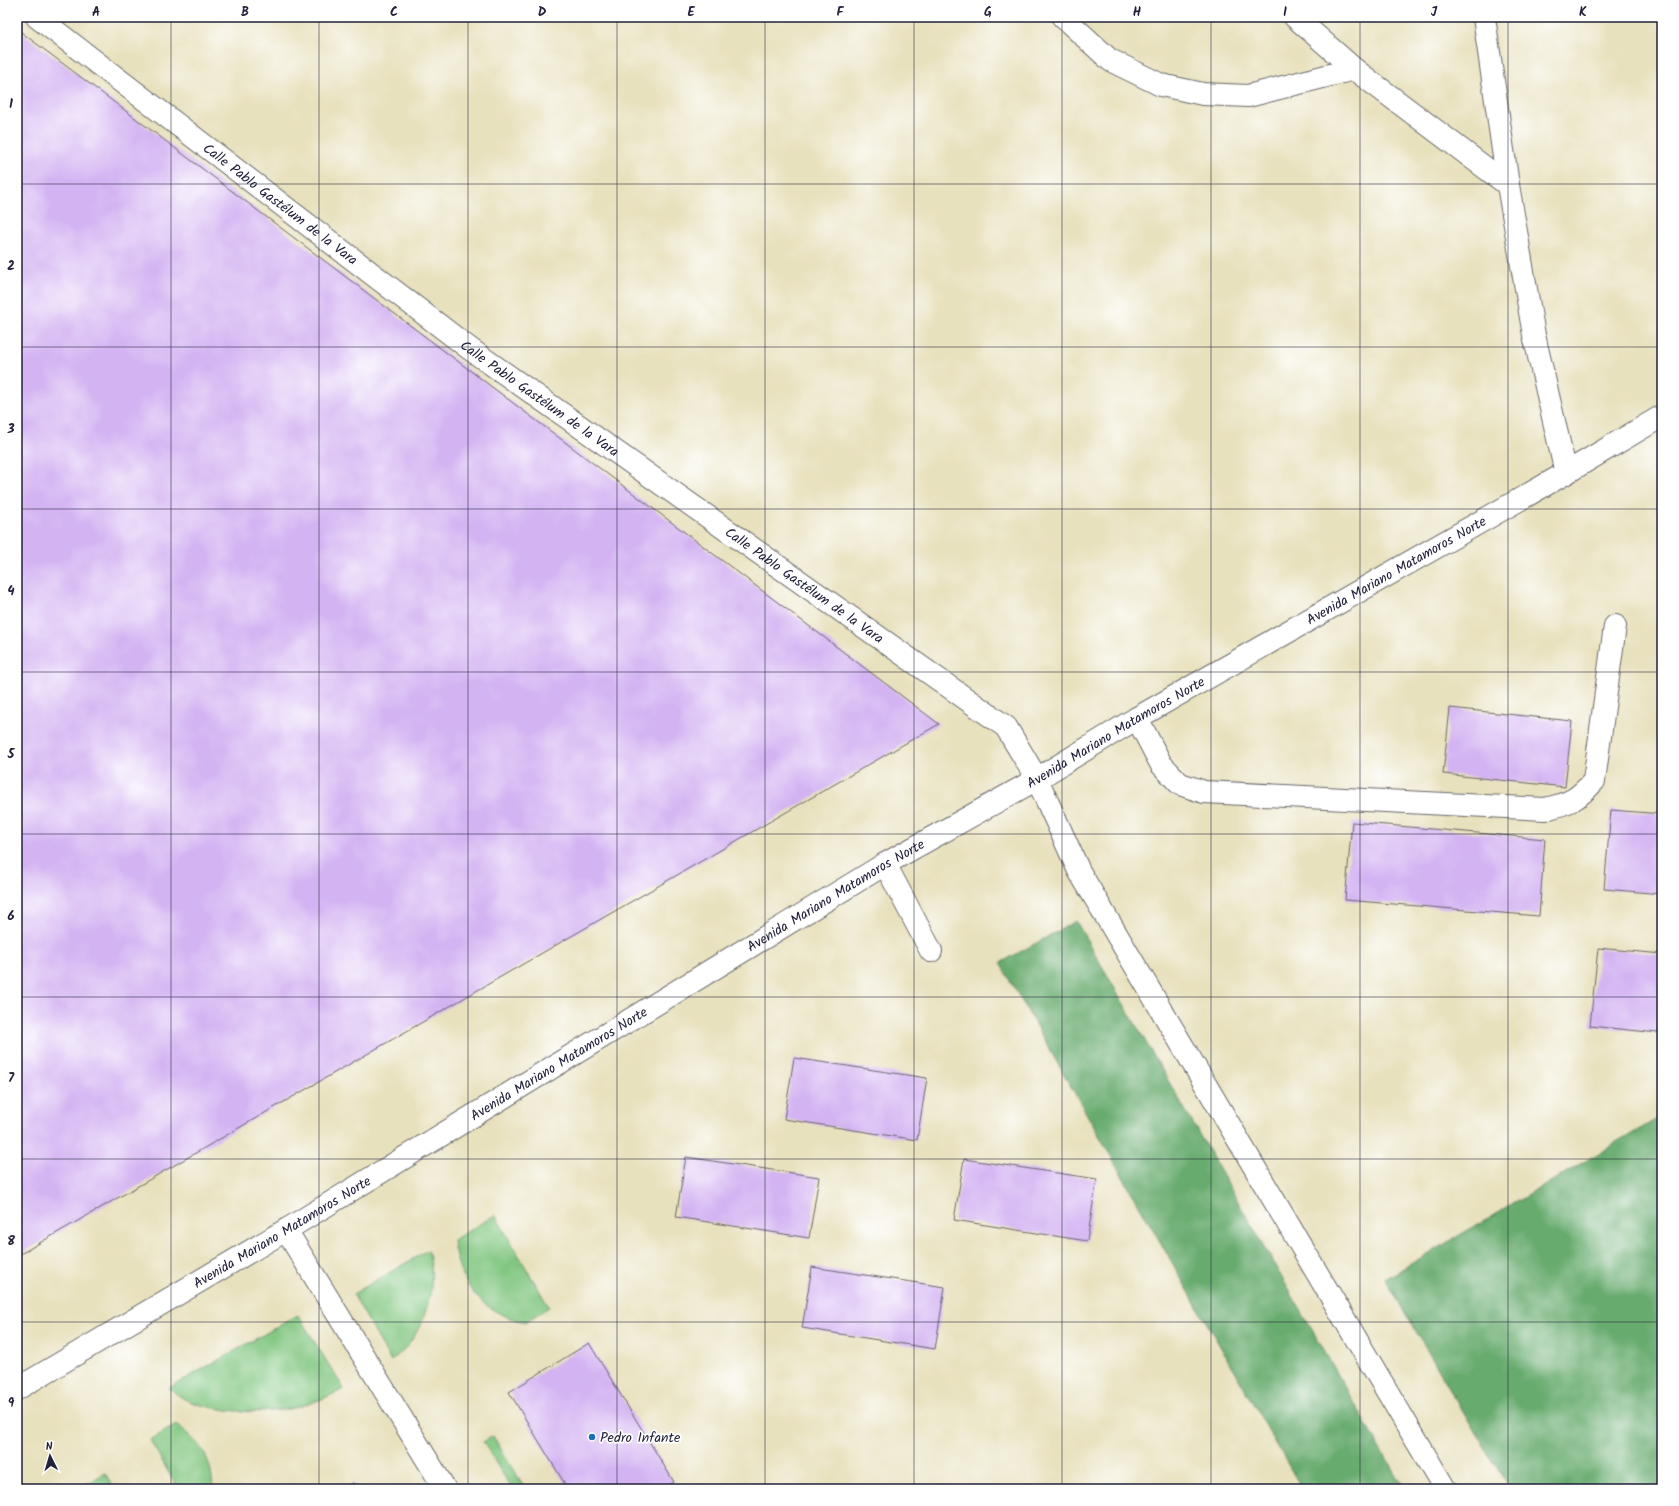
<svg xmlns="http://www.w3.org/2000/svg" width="1679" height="1506" font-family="Kalam,sans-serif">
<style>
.green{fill:#81c680;stroke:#52745e}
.forest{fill:#68ab6e;stroke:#456654}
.building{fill:#d3b3f2}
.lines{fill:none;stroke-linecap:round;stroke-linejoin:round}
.minor-casing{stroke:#676568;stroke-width:24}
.minor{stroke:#fff;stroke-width:22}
.grid{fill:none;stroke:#22223b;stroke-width:1;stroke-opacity:0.55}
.poi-dot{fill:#1f6fb2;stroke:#fff;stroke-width:1.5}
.labels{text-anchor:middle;stroke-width:3.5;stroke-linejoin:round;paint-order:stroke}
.street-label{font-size:14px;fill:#22223b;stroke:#fff}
.poi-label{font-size:14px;fill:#22223b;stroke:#fff;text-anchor:start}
.neatline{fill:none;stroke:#22223b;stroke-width:1.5}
.grid-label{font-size:13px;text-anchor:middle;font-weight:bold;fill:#22223b}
</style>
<rect width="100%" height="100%" fill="#fff"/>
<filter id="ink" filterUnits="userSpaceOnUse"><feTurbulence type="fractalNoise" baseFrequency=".025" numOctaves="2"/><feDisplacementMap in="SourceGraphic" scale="8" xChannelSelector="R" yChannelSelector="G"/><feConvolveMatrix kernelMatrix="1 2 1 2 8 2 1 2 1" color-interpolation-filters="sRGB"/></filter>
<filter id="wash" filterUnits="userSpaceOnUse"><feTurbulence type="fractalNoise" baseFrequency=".012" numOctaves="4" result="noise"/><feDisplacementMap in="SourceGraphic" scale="16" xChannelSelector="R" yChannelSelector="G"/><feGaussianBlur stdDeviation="0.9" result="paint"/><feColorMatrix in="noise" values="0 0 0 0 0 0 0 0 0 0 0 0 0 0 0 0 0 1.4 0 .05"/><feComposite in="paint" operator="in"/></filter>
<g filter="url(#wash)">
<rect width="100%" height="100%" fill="#e8e1bd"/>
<path class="green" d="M495,1215L549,1307L525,1322C481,1313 458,1283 453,1240Z
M428,1250C437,1282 428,1318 409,1344C404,1350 397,1356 391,1361L353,1294Z
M298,1315L344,1389C330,1396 316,1402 301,1406C271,1415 218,1413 189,1401C182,1399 175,1392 169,1388Z
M176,1425C202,1444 211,1456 213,1489H178L150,1440Z
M493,1436L525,1489H512L483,1442Z
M105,1473L114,1489H78Z"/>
<path class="forest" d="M1076,921L1404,1489H1302L1000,963Z
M1662,1116V1489H1509L1385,1279Z"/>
<g id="blocks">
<path class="building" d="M17,29L939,724L17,1256Z
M1450,708L1572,721L1565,787L1443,774Z
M1611,810L1662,814V894L1604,889Z
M1352,822L1545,839L1539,916L1345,900Z
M1598,948L1662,954V997L1658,1033L1590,1026Z
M794,1058L927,1078L917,1140L784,1119Z
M686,1157L819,1177L809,1238L676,1217Z
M964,1159L1097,1179L1087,1241L954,1220Z
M812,1267L945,1287L935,1349L802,1328Z
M589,1343L674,1482L663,1489H568L509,1392Z
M353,1483L357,1489H343Z"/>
</g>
</g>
<g filter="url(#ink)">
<use href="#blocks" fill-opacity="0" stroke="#676568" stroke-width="1"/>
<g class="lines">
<defs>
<g id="minor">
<path id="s1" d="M37,17L470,349L1006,727L1037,779L1079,871L1445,1489"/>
<path d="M1063,17L1110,60L1161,85L1203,94L1248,96L1354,69L1508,185"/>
<path d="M1295,17L1354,69"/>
<path d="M1484,17L1508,185L1534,335L1566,473"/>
<path d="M1137,718L1161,764L1180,784L1204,792L1545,809C1570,803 1577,800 1594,781L1615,626"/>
<path d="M885,864L931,951"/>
<path d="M286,1230L445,1489"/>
<path id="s2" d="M17,1389L286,1230L885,864L1037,779L1137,718L1566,473L1662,416"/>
</g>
</defs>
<use href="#minor" class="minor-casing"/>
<use href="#minor" class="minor"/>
</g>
</g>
<path class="grid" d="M171,17V1489M319,17V1489M468,17V1489M617,17V1489M765,17V1489M914,17V1489M1062,17V1489M1211,17V1489M1360,17V1489M1508,17V1489M17,184H1662M17,347H1662M17,509H1662M17,672H1662M17,834H1662M17,997H1662M17,1159H1662M17,1322H1662"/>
<circle class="poi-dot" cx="592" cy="1437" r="4"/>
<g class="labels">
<g class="street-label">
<text dy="5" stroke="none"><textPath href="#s1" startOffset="307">Calle Pablo Gastélum de la Vara</textPath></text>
<text dy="5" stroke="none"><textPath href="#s1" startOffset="631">Calle Pablo Gastélum de la Vara</textPath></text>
<text dy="5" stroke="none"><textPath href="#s2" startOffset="1604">Avenida Mariano Matamoros Norte</textPath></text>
<text dy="5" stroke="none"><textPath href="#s1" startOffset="955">Calle Pablo Gastélum de la Vara</textPath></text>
<text dy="5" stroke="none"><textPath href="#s2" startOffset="1280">Avenida Mariano Matamoros Norte</textPath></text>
<text dy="5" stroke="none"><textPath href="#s2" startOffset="956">Avenida Mariano Matamoros Norte</textPath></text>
<text dy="5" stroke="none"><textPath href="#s2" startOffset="632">Avenida Mariano Matamoros Norte</textPath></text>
<text dy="5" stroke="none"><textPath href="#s2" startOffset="308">Avenida Mariano Matamoros Norte</textPath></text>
</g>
<g class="poi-label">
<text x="600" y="1442">Pedro Infante</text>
</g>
</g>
<rect width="1679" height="1506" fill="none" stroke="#fff" stroke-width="44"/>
<g transform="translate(50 1456) rotate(355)" stroke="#ffffff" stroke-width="3" paint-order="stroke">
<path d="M0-3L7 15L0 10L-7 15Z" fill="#22223b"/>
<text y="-6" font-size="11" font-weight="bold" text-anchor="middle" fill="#22223b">N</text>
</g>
<rect x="22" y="22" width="1635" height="1462" class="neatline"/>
<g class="grid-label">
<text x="96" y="16">A</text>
<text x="245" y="16">B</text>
<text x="394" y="16">C</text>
<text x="542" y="16">D</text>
<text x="691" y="16">E</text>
<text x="840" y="16">F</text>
<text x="988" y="16">G</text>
<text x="1137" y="16">H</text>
<text x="1285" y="16">I</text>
<text x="1434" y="16">J</text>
<text x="1583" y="16">K</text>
<text x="11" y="108">1</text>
<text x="11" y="270">2</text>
<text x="11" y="433">3</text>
<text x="11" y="595">4</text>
<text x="11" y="758">5</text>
<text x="11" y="920">6</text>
<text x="11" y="1082">7</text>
<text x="11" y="1245">8</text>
<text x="11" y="1407">9</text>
</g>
</svg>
